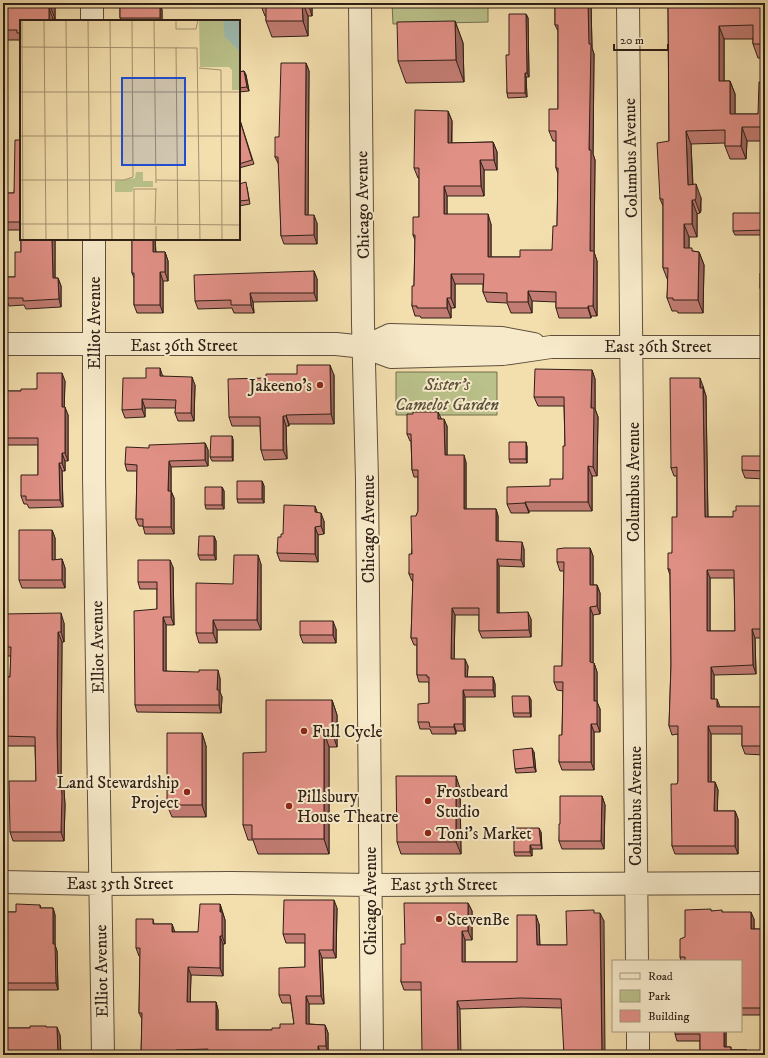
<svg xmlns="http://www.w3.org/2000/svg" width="768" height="1058" font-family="'IM FELL DW Pica',serif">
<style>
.green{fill:#bac18a;stroke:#747050}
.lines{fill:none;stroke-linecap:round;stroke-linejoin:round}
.minor-casing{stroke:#5f4f3c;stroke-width:24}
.minor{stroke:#f7eaca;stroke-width:22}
.wall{fill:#c27c73;stroke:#2e1f16;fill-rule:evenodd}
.shaded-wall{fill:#9e655e;stroke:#2e1f16}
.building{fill:#e19086;stroke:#2e1f16;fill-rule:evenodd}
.poi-dot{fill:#8f2418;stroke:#f7eaca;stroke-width:1.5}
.labels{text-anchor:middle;stroke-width:4;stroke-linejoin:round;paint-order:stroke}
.street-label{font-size:17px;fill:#2e1f16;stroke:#f7eaca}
.park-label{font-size:17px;font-style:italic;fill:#585039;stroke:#f7eaca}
.poi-label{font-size:17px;fill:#2e1f16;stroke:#f7eaca;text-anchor:start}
.inset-road{fill:none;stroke:#a49271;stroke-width:1}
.view{fill:#1d4ed8;fill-opacity:0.15;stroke:#1d4ed8;stroke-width:2}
.inset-edge{fill:none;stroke:#2e1f16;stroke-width:2}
</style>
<rect width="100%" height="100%" fill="#f3dead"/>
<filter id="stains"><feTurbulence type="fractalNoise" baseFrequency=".005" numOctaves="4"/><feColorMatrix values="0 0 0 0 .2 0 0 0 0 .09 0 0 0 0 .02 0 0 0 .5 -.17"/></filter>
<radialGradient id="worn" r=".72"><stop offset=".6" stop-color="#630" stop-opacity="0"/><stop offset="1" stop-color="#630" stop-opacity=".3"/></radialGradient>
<path class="green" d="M392,3H488V22L393,24Z
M396,372H497V415H396Z"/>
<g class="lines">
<defs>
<path id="minor" d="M92,3V21
M360,3L363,324L367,480L372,1055
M628,3L637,961
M94,239V476L103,1055
M3,344H336L364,347L391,357L503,354L551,347H765
M364,347L390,335L502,338L534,344
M3,882L100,884L231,883L370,885L765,883
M638,1031V1055"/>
</defs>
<use href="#minor" class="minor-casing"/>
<use href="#minor" class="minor"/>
</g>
<path class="wall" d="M3,3H55V19H53V21H21V43L19,40H3Z
M120,3H160L162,10V21H122L120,18Z
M260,3H312V16H308V36L272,37L266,21V16H265Z
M555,3H591L592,48L594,54L593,154L595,160L594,252L597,261V316H591V318H559L556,308V302L532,301V313H511L507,303L487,302L483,292V284H455V308H451V318H421L420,316H415L412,306L414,286L415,240L413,235L419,217V178H418L414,168L448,111L452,121V143L493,142L497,152V170H484V196H447V214L491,224V257H520L552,250L557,226L558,174L556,168V141H553L549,131L558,109V31L555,25Z
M668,3H765V58H758L753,44V39H724V81H730L735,94V114H758L765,82V141H747L746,159H730L725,146V143L691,144L693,184L701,198V211L700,213L697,214V237H689V248L693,251L699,252L704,265L703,313H678L677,311H672L667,298L668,281L663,268V206L660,199L669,141Z
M526,14L528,18L529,77H526L527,97L508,98L507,93L509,55Z
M455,21L463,43L464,82L406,83L398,61Z
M306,63L309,71L308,215L317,223V244H284L281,236L279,165L275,157L279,137Z
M244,71L246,75L249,91L239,92V72Z
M239,117L254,164L239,168Z
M21,140V230H3V193H14Z
M239,184L247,187L250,204L239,206Z
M765,213V235H735L733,231Z
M21,239H55V278H58L61,286V307L26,309L24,305L9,306L7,301H3V277H15L21,252Z
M132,239H155L156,252H165L168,261V281H163V313H137L134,305V278L132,273Z
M314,271L317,279V301L253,302L254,313H234L232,308L198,309L195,301Z
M765,273V301L760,288Z
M592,370L595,379V409L598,417L597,476H592V511H529V513H511L507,504L550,486L563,479L565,446L564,406H538L534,397Z
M334,375V424H289V426H286L287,459L264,460L261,450L260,426H232L229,417L266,378Z
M163,376L195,385L194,421H178L175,413L176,408H145V417L125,418L122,410L146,378Z
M65,381L64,407L68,415V461H65V471H62L63,507L29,508L27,504H24L21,496L38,475V445H3V391H21L37,389Z
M703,386L706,396L708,517H733L736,511L765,506V638H755L756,674L714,675V699L720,707H765V755L745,754L742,746V734H711V782H715L718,790L717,811H735L738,819V854H675L672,846L677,784L678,781V734L672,735L669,726L671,665L670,575L668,569L672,553L677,517V476H674L671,468ZM710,578H734L735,631H710Z
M413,414L441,418V419L447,426V455L466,462V509H496L498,516V541L524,549V567L499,566V613L531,619V637L482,638L479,631V615H455L454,659L468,666L467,677H493L495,684V697H465V731H456V734H432L430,729H420L418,722L429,703V683L428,682H419L417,675V645H414L411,638L413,580L412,581L409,574L416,516L418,511V477H414L412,470L411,441H410L407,434Z
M765,422V479L745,478L742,470L762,456Z
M232,436L233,440V461H212L210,457Z
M526,442L527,447V463H510L509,459Z
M205,443L208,450V466L171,467V491L174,498V534H145L143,526H139L136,519L137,471H127L125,464L149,448Z
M262,481L264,486V503H238L237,499Z
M222,487L224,491V509H206L205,505Z
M324,521V534L318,535V562L280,561L277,553L281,537L283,534Z
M52,530L55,538V560L62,559L65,568V588H22L19,580Z
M214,536L216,541V560H200L198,555Z
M590,548L593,556V585H597L600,593V614L593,615V663H594L597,672V702L600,709V732H594V770H562L559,762L562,735L563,691L557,690L554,682L562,666L564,571H560L557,562Z
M261,564V630H217V643H199L196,633L233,584Z
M173,567L174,625H166V671L220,678V692L222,697L221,713L137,712L135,705L157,609V589H140L138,582Z
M3,614L64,623V642H62L61,743V782L64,790L65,805L64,841H13L10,832L36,781L35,746H3V677H10L11,656H3Z
M336,629V643H303L300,635Z
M529,696L531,700V717H514L513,713Z
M332,700L337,715V747H329V854H258L253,840H248L243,825L266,752Z
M202,733L206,746V817H172L167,805Z
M534,752L536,772L516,773L515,769Z
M460,788L461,854H401L397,842Z
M602,796L605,805L604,849H562L559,841L560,824Z
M541,832L542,849H532V856H515L514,852Z
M468,903L472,911V940H465V962H517L539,924L540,945H567L595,913L604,921L562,1008L523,1007L460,1009L421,990H404L401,982L405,944Z
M220,904L225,920V944H223V976L191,975L190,1002H216L218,1010V1030H272L294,1024L291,1003H282L279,995L305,967V943H286L283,934L337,908L336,958H322L324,1004H309V1024L325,1025L328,1033V1054H321V1055H141L142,1019L139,1013L140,956H139L136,948L153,919L154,924H172L174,932H198Z
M40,905L41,908H53L55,915V945L57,951L58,990H3V912H16Z
M711,911L722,912L754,919V929H765V1015H741V961H681L680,957Z
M46,1027L60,1035L61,1055H3V1028H30Z
M726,1031V1047H731V1050H747L749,1055H700V1041H677L675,1034Z"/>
<path class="shaded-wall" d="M51,3H55V19L51,8Z
M160,3L162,10V21H161L160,18Z
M302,3H303L308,16V36L303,21Z
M308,3H312V16Z
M588,3H591L592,48L594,54L593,154L595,160L594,252L597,261V316L593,306L590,251L589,150Z
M49,8L53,19V21H49Z
M526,14L528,18L529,77L527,73Z
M455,21L463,43L464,82L456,60Z
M719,26L724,39V94L719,81Z
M306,63L309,71L308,223L305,215Z
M244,71L246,75L249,91L247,87Z
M525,73L526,77L527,97L525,93Z
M730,81L735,94V127L730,114Z
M448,111L452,121L451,153L448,143Z
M742,127L747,141L746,159L741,146Z
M686,131L691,144L693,198L688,185Z
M493,142L497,152V170L494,160Z
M480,160L484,170V196L481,186Z
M696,184L701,198L700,213L695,200Z
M444,186L447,196V224L444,214Z
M692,200L697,214V237L692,224Z
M488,214L491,224V267L488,257Z
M314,215L317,223V244L314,235Z
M684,224L689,237V262L684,248Z
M52,239H55V286L53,278Z
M153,239H155L156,261L153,252Z
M165,252L168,261V281L165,272Z
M699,252L704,265L703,313L698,300Z
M314,271L317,279V301L314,293Z
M160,272L163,281V313L160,305Z
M451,274L455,284V308L451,298Z
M58,278L61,286V307L59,299Z
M528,291L532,301V313L528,302Z
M250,293L253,302L254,313L251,305Z
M447,298L451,308V318L447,308Z
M588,306L591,316V318L588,308Z
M330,365L334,375V424L331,414Z
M160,368L163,377L160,376Z
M592,370L595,379V409L598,417L597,476L593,467L591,408Z
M62,373L65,381L64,415L62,407Z
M192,377L195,385L194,421L191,413Z
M700,378L703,386V396L700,388Z
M703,388L706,396L708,525L705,517Z
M142,399L145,408V417L142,409Z
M65,407L68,415V461L65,453Z
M438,412L441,418V426L438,419Z
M286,415L289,424V426L286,416Z
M283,416L286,426L287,459L283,450Z
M444,419L447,426V462L445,455Z
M232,436L233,440V461L232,457Z
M526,442L527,447V463L526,459Z
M205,443L208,450V466L205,460Z
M62,453L65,461V471L62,463Z
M464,455L466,462V516L464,509Z
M169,461L171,467V498L168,491Z
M59,463L62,471L63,507L60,500Z
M588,466L592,476V511L588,502Z
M262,481L264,486V503L262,499Z
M222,487L224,491V509L222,505Z
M171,491L174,498V534L171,527Z
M525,502L529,511V513L525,503Z
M315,506L318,514L315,512Z
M496,509L498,516V547L496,541Z
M321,513L324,521V534L321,526Z
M315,527L318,535V562L315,554Z
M52,530L55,538V568L52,560Z
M214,536L216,541V560L214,555Z
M522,542L524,549V567L521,560Z
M590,548L593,556V593L590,585Z
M258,555L261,564V630L257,620Z
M62,559L65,568V588L62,580Z
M497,559L499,566V620L497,613Z
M170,560L173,567L174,625L171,617Z
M707,570L710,578V639L707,631Z
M597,585L600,593V614L597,606Z
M590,607L593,615V671L590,662Z
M452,608L455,615L454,666L451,659Z
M528,612L531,619V637L529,630Z
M61,613L64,623V642L61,632Z
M163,617L166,625V679L163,671Z
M213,620L217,630V643L213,633Z
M333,621L336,629V643L333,635Z
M752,629L755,638L756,674L753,665Z
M58,632L62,642L61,782L64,790L65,805L64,841L61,832L58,781L57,734Z
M465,659L468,666L467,684L465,677Z
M594,663L597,672V702L600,709V732L597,724L594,701Z
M711,667L714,675V707L711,699Z
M218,670L220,678V692L222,697L221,713L219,705L217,690Z
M493,677L495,684V697L493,690Z
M463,690L465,697V731L463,724Z
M529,696L531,700V717L530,713Z
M717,699L720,707V716L717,707Z
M332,700L337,715V747L332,732Z
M454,724L456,731V734L454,727Z
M591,724L594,732V770L591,762Z
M708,726L711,734V790L708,782Z
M324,732L329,747V854L324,839Z
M202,733L206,746V817L202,805Z
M532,748L534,752L536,772L534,767Z
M456,776L460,788L461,854L456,842Z
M715,782L718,790L717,819L714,811Z
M602,796L605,805L604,849L601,841Z
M735,811L738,819V854L735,846Z
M539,828L541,832L542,849L541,845Z
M530,845L532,849V856L530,852Z
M334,900L337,908L336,958L333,950Z
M468,903L472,911V940L468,931Z
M220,904L225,920V944L222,936Z
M53,908L55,915V945L57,951L58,990L56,983L53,944Z
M751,912L754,919V936L751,929Z
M600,913L604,921L605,1055H602Z
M536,915L539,924L540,954L537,945Z
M172,924L175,932H172Z
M462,931L465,940V971L462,962Z
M220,936L223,944V976L220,968Z
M319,950L322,958L324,1004L321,996Z
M188,967L191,975L190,1010L187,1002Z
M306,996L309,1004V1032L306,1024Z
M457,1001L460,1009L461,1055H458Z
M216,1002L218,1010V1038L216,1030Z
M325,1025L328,1033V1054L326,1046Z
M57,1027L60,1035L61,1055H58Z
M724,1031H726V1054L724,1047Z
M318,1046L321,1054V1055H318Z"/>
<path class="building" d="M3,3H51V8H49V21H21V33H17V30H3Z
M120,3H160V18H120Z
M266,3H302L303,21H266Z
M555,3H588L589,44H591L589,150H591L590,251H594L593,306H588V308H556V292L528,291V302H507V293L483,292L484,274H451V298H447V308H417V306H412V286H414L415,235H413V217H419V168H414L415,110L448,111V143L493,142L494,160H480L481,186H444V214H488V257H520V250H552L553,226H557L558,168H556V131H549V109H558V25H555Z
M668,3H765V44H753V25L719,26V81H730V114H758L759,82H765V127H742L741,146H725V130L686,131L688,185L696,184V198L695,200H692V224H684V248H692V251L699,252L698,300H673V298H667L668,268H663V199H660L657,143L669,141Z
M509,14H526L527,73H525V93H507L506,55H509Z
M455,21L456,60L398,61L397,22Z
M281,63H306L305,215H314V235L281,236L278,157H275V137H279Z
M244,71L247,87L239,88V72Z
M239,117L252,160L239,164Z
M15,140H21V222H3V193H14Z
M246,182L249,200L239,201V184Z
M733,213H765V230L733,231Z
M21,239H52L53,278H58L59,299L23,301V298H6V293H3V277H15V252H21Z
M132,239H153V252H165V272H160V305H134V273H132Z
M314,271V293H250L251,305H231V300L195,301L194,275Z
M760,273H765V288H760Z
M297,365H330L331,414L286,415V416H283V450H261L260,417H229L228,379L266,378V374H297Z
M146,368H160V376L192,377L191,413H175L176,400L142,399V409L122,410L123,378H146Z
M535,369L592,370L591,408H594L593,467L588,466V502H525V503L507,504V487L550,486V479H563V446H565L564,397H534Z
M37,373H62V407H65V453H62V463H59L60,500H26V496H21V475H38V438H3V391H21V389H37Z
M670,378H700V388H703L705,517H733V511H736V506H765V629H752L753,665L711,667V699H717V707H765V746H742V726H708V782H715L714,811H735V846H672L671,784H677L678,781V726H669L671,665L670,569H668V553H672V517H677V467L671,468ZM707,570H734L735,631H707Z
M413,412H438V419H444L445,455H464V509H496V541L522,542L521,560L497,559V613L528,612L529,630L479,631V608H452L451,659H465V677H493V690H463V724H454V727H430L429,722H418V704L429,703V677H427V675H417V638H411L413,574H409V554H412L411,516H416L418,511V470H412L411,434H407V414H413Z
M762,422H765V471L742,470V456H762Z
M211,436H232V457H210Z
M509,442H526V459H509Z
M205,443V460L169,461L168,491H171V527H143V519H136L137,465L125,464L126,447L149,448V445Z
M237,481H262V499H237Z
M205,487H222V505H205Z
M284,505L315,506V512L321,513V526L315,527V554L277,553L278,537H281V534H283Z
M19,530H52V560L62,559V580H19Z
M199,536H214V555H198Z
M564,548H590V585H597V606L590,607V662L594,663V701H597V724H591V762H559V735H562L563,682H554V666H562L564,562H557V549Z
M234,555H258L257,620H213V633H196V583L233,584Z
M138,560H170L171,617H163V671L199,672V670H218L217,690H219V705H135L134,611L157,609V582H138Z
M61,613V632H58L57,734L58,781H61L62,796L61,832H10L9,781H36L35,737L3,736V677H10L11,647H3V614Z
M300,621H333V635H300Z
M512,696H529L530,713H513Z
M266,700H332V732H324V839H252V825H243V753L266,752Z
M167,733H202V805H167Z
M532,748L534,767L515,769L513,750Z
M396,776H456V842H397Z
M560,796H602L601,841H559V824H560Z
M514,828H539L541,845H530V852H514Z
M284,900H334L333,950H319L321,996H306V1024L325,1025L326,1046H318V1055H208V1049L176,1050V1055H141L142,1013H139L140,948H136V919H153V924H172V932H198L200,904H220V912H222V936H220V968L188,967L187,1002H216V1030H272V1028H280V1024H294L290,995H279V968L305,967V934H283Z
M404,903H468V931H462V962H517V915H536L537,945H567L566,911L594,910V913H600L602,1055H564L561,999L520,998L457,1001L458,1055H422L421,982H401V944H405Z
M16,904L40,905V908H53V944H55L56,983H3V912H16Z
M711,909V911L722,910V912H751V929H765V1008H741V961H685V957H680V939L685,937V910Z
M30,1026H46V1027H57L58,1055H5V1048H3V1028H30Z
M675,1031H724V1047H731V1050H747V1055H700V1034H675Z"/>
<g class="poi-dot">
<circle cx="320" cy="385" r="4"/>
<circle cx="304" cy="731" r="4"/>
<circle cx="187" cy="792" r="4"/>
<circle cx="428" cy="801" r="4"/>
<circle cx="289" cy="806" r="4"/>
<circle cx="428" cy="833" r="4"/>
<circle cx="439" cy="919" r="4"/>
</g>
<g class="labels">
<g class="street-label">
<text transform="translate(630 158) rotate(-91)" y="6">Columbus Avenue</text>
<text transform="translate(362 205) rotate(-91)" y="6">Chicago Avenue</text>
<text transform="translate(94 323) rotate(-90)" y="6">Elliot Avenue</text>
<text x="184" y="351">East 36th Street</text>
<text x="658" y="352">East 36th Street</text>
<text transform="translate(633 482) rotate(-90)" y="6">Columbus Avenue</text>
<text transform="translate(368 529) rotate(-90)" y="6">Chicago Avenue</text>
<text transform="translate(97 647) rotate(-91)" y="6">Elliot Avenue</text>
<text transform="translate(635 806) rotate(-90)" y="6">Columbus Avenue</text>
<text x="120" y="889">East 35th Street</text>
<text x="444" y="890">East 35th Street</text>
<text transform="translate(370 901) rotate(-90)" y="6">Chicago Avenue</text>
<text transform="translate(101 971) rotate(-91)" y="6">Elliot Avenue</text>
</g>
<g class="park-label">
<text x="447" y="390">Sister's<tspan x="447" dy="20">Camelot Garden</tspan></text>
</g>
<g class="poi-label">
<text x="312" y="391" text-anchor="end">Jakeeno's</text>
<text x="312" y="737">Full Cycle</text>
<text x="179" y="788" text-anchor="end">Land Stewardship<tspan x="179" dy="20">Project</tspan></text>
<text x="436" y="797">Frostbeard<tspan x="436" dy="20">Studio</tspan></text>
<text x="297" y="802">Pillsbury<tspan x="297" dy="20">House Theatre</tspan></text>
<text x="436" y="839">Toni's Market</text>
<text x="447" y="925">StevenBe</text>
</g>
</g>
<g transform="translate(20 20)">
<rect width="220" height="220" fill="#f3dead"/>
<path d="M179,0H220V70H212V50L209,47H180ZM116,152H123V161H133V167H114L112,172H95V161L115,158Z" fill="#bac18a"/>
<path d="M203,0H220V32L205,17Z" fill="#9dbbb1"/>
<path class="inset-road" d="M2,0L3,220M24,0L26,220M46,0L48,220M68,0L70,220M90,0L92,220M134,0L136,163M156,0V9H176L178,0M0,27L177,28L180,220M156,27L158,220M179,48L201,50L202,220M0,72H220M0,116H220M0,160H104L113,157L112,0M136,160L220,161M135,203L136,168M0,204H117M117,204L220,205M114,220V169H136M136,220V206"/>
<path class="view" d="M102,58H165V145H102Z"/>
<rect width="220" height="220" class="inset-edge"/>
</g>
<rect width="768" height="1058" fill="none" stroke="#f3dead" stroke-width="16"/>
<rect x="4" y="4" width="760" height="1050" fill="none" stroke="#2e1f16" stroke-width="2"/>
<rect x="8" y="8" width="752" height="1042" fill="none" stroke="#2e1f16"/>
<rect x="612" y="960" width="130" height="72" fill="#f7eaca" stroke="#a79982"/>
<rect x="620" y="973" width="20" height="6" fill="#f7eaca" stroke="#a79982"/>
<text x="648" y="980" font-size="12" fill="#2e1f16">Road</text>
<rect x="620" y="990" width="20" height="12" fill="#bac18a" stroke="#a79982"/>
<text x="648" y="1000" font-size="12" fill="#2e1f16">Park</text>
<rect x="620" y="1010" width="20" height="12" fill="#e19086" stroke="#a79982"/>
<text x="648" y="1020" font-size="12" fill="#2e1f16">Building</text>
<path d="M614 44v6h54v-6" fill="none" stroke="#2e1f16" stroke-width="2"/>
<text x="620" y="44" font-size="12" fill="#2e1f16" stroke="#f7eaca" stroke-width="3" paint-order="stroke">20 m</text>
<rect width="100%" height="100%" filter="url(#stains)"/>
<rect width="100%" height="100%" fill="url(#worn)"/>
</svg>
